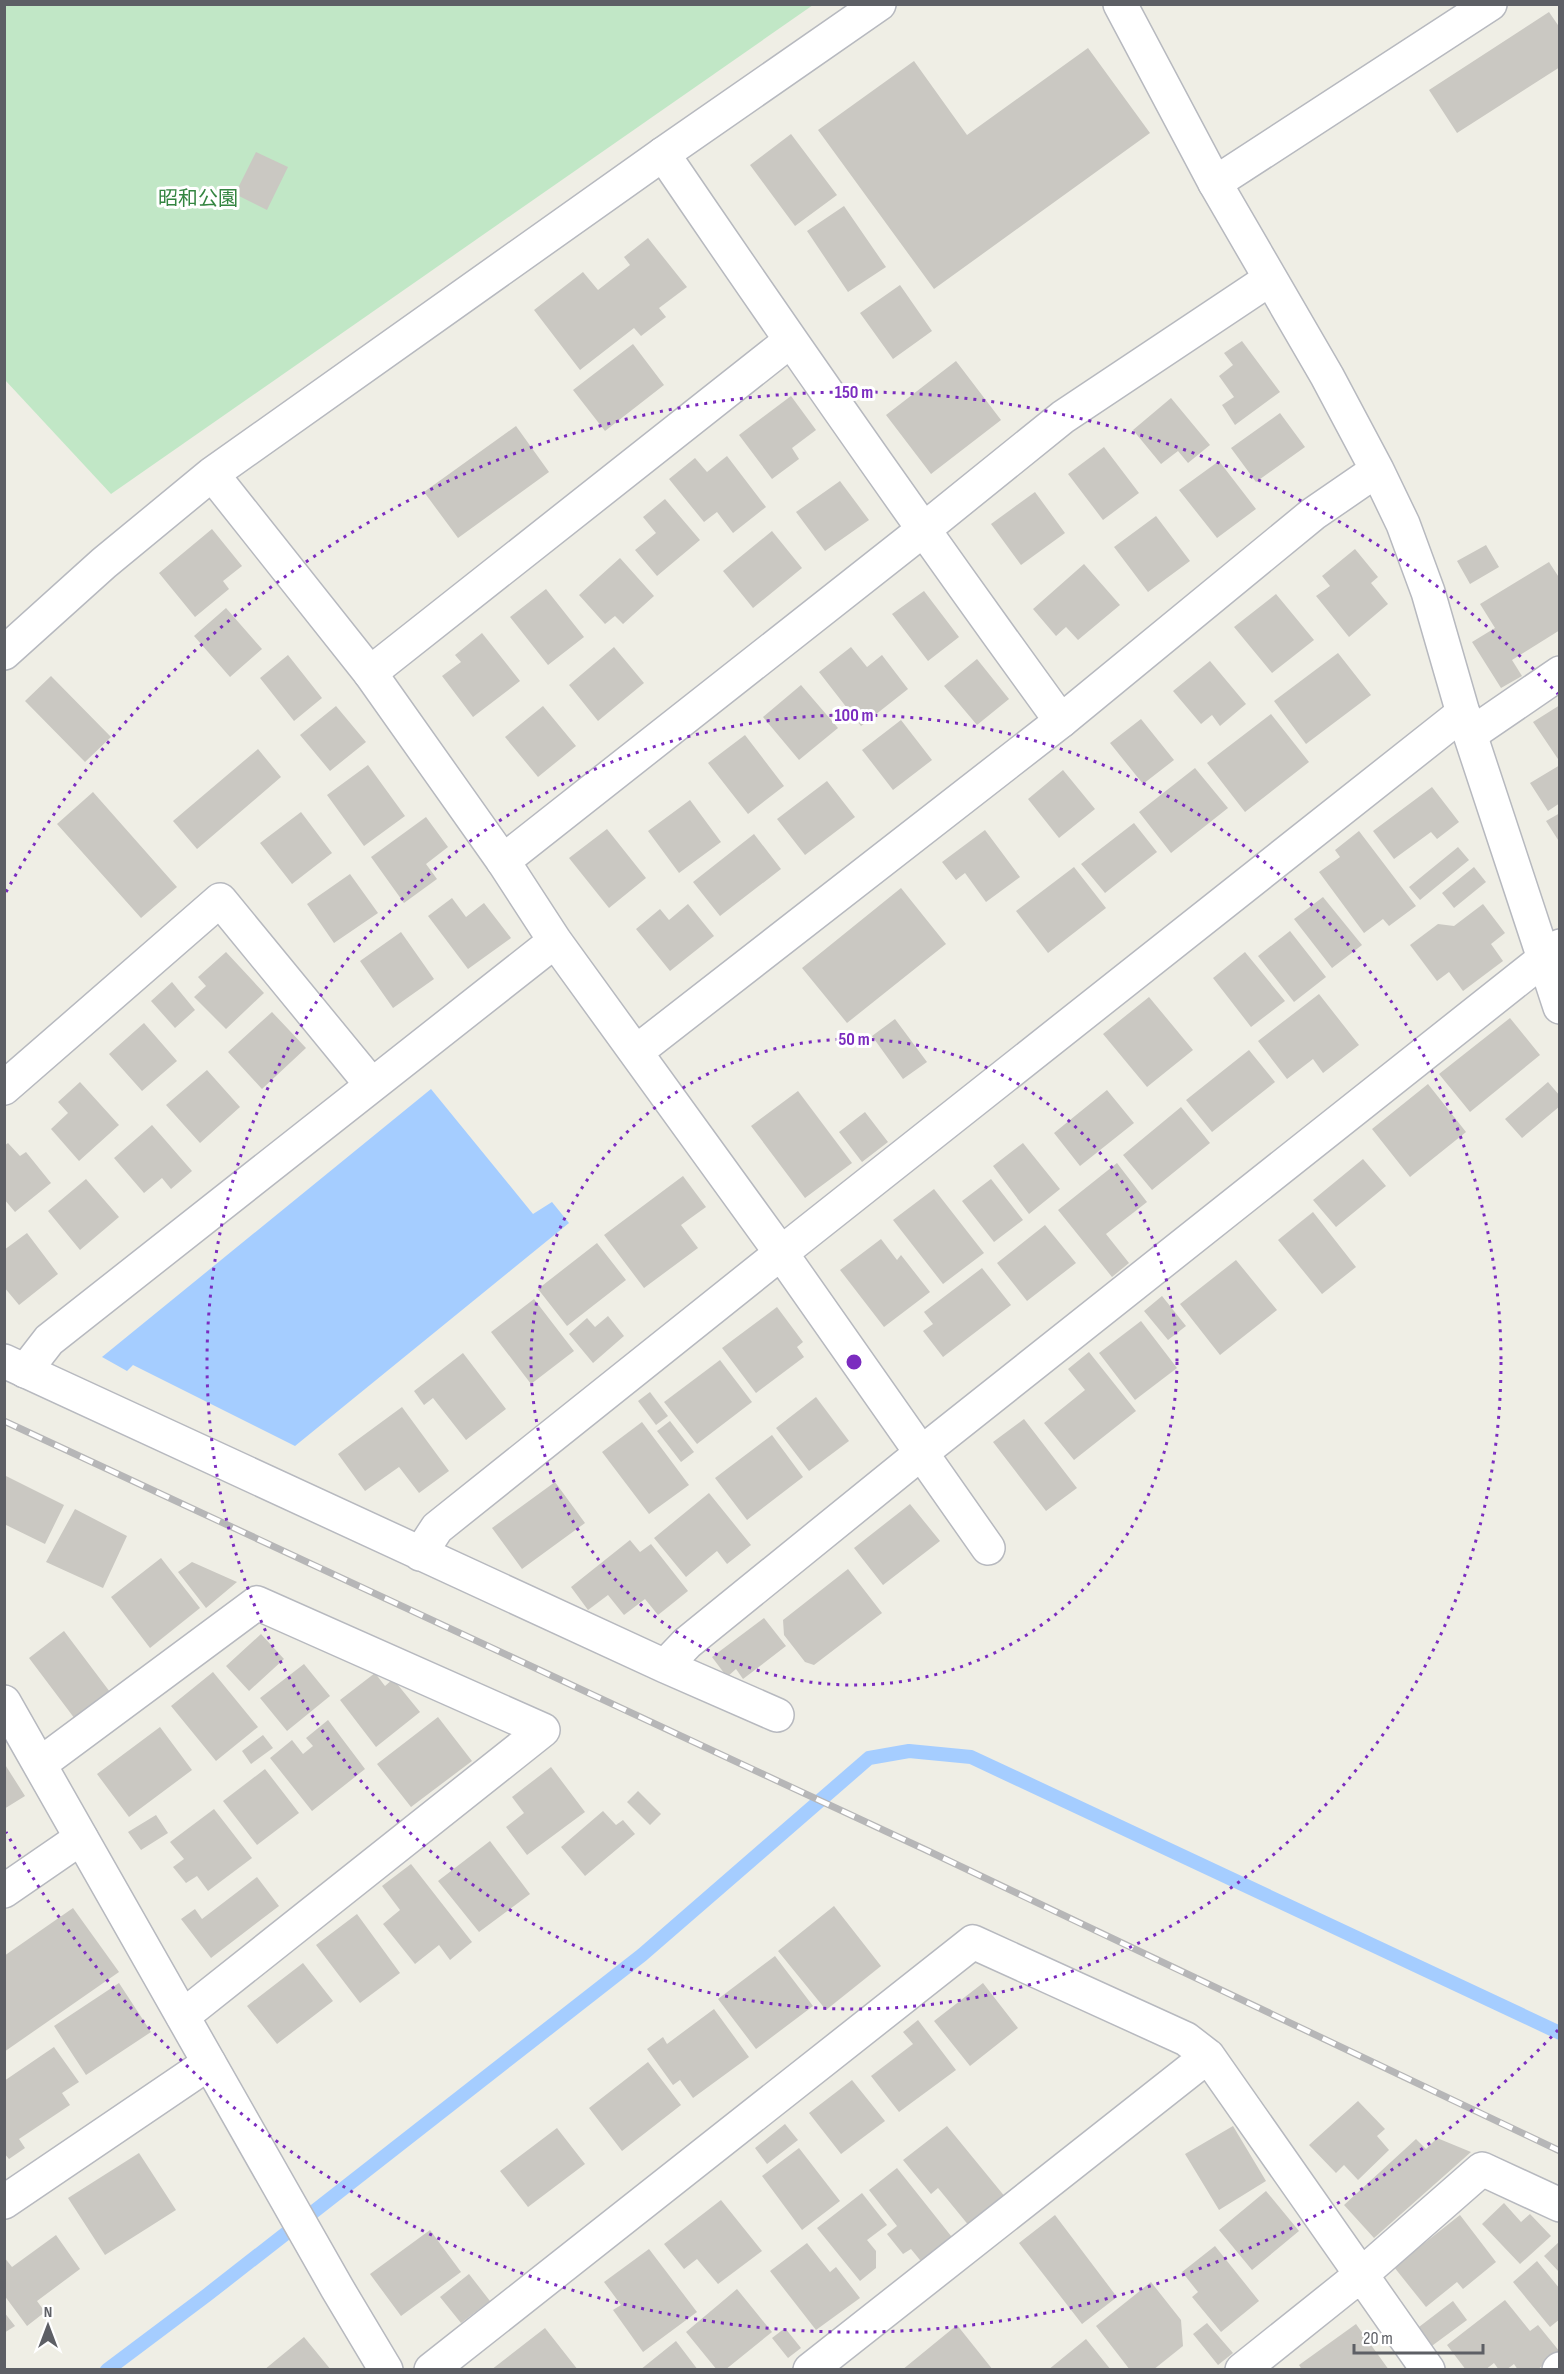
<svg xmlns="http://www.w3.org/2000/svg" width="1564" height="2374" font-family="'Sofia Sans Condensed','Noto Sans JP',sans-serif">
<style>
.green{fill:#c1e7c6}
.water{fill:#a5cdff}
.lines{fill:none;stroke-linecap:round;stroke-linejoin:round}
.stream{stroke:#a5cdff;stroke-width:14}
.building{fill:#cac8c2}
.minor-casing{stroke:#b7b9bf;stroke-width:36}
.tertiary-casing{stroke:#b7b9bf;stroke-width:36}
.minor{stroke:#fff;stroke-width:33}
.tertiary{stroke:#fff;stroke-width:33}
.rail-casing{stroke:#b6b6b7;stroke-width:7}
.rail{stroke:#fff;stroke-width:4.5;stroke-dasharray:14;stroke-linecap:butt}
.ring{fill:none;stroke:#7b2cbf;stroke-width:3;stroke-dasharray:3 6}
.labels{text-anchor:middle;stroke-width:6;stroke-linejoin:round;paint-order:stroke}
.park-label{font-size:20px;fill:#348541;stroke:#fff}
.centre{fill:#7b2cbf;stroke:#fff;stroke-width:3}
.ring-label{font-size:18px;text-anchor:middle;font-weight:bold;fill:#7b2cbf;stroke:#fff;stroke-width:6;stroke-linejoin:round;paint-order:stroke}
</style>
<rect width="100%" height="100%" fill="#efeee5"/>
<path class="green" d="M5,5H813L111,494L5,380Z"/>
<path class="water" d="M431,1089L533,1214L552,1202L569,1223L295,1446L133,1365L127,1371L102,1357Z"/>
<g class="lines">
<path class="stream" d="M107,2370L207,2295L642,1955L869,1758L909,1751L971,1757L1560,2033"/>
</g>
<path class="building" d="M1549,12L1560,28V67L1457,133L1429,90Z
M1088,48L1150,133L934,289L818,130L914,61L967,135Z
M791,134L837,195L795,226L750,165Z
M256,152L288,167L267,210L235,194Z
M844,206L886,267L848,292L807,231Z
M648,238L687,287L659,308L666,317L641,336L634,328L580,370L534,310L583,272L598,290L630,265L624,257Z
M900,285L932,331L893,359L860,313Z
M1242,341L1280,392L1235,425L1222,405L1234,397L1219,376L1233,365L1224,353Z
M633,344L664,385L605,431L573,390Z
M956,361L1001,420L931,474L886,415Z
M791,396L816,430L792,448L799,459L772,479L739,435Z
M1171,398L1210,445L1188,463L1178,451L1161,464L1133,430Z
M1280,413L1305,447L1256,482L1231,448Z
M516,426L549,472L458,538L424,492Z
M1104,447L1139,493L1103,520L1068,474Z
M727,456L766,507L733,533L717,512L704,522L669,479L695,458L707,472Z
M1219,461L1256,509L1217,538L1179,490Z
M840,481L869,520L825,551L796,512Z
M1035,492L1065,533L1021,565L991,524Z
M665,499L700,540L657,576L635,550L656,533L643,517Z
M1156,516L1190,561L1148,592L1114,547Z
M212,529L242,566L223,581L229,589L195,617L159,573Z
M772,531L802,568L753,608L723,571Z
M1486,545L1499,567L1470,584L1457,561Z
M1355,549L1378,577L1371,583L1388,604L1349,637L1316,596L1330,586L1322,576Z
M620,558L654,596L623,624L615,616L605,624L579,595Z
M1549,562L1560,579V630L1512,660L1522,676L1501,688L1472,642L1495,628L1480,604Z
M1084,564L1120,605L1078,640L1066,627L1056,636L1033,609Z
M546,589L584,637L548,665L510,617Z
M924,591L959,637L928,661L892,614Z
M1276,594L1314,640L1272,673L1234,627Z
M226,608L262,649L230,677L194,636Z
M482,633L520,681L473,717L442,676L461,662L455,655Z
M614,647L644,683L598,721L569,685Z
M851,647L867,667L882,655L908,689L861,726L819,672Z
M1338,653L1371,695L1306,744L1274,701Z
M288,655L322,698L294,721L260,678Z
M977,659L1009,699L977,725L944,686Z
M1210,661L1246,704L1220,726L1212,715L1201,724L1173,691Z
M51,676L111,737L85,762L25,701Z
M801,685L838,728L799,760L763,717Z
M1560,705V762L1533,722Z
M336,706L366,742L330,771L300,735Z
M543,706L576,746L538,777L505,737Z
M1271,714L1309,762L1245,812L1207,763Z
M1141,719L1174,760L1143,784L1110,743Z
M901,720L932,760L893,790L862,750Z
M745,735L784,786L748,814L708,763Z
M258,749L281,777L197,849L173,821Z
M368,765L405,816L364,846L327,795Z
M1560,765V803L1548,811L1530,783Z
M1195,768L1228,808L1171,853L1139,812Z
M1063,770L1095,809L1059,838L1028,799Z
M827,781L855,817L805,855L777,819Z
M1432,787L1459,822L1437,839L1431,832L1394,859L1373,831Z
M93,792L177,887L141,918L57,824Z
M690,800L721,842L679,873L648,831Z
M301,812L332,853L292,884L260,843Z
M1560,813V843L1546,821Z
M426,817L448,847L426,864L437,879L404,903L371,857Z
M1134,823L1157,852L1105,893L1081,864Z
M607,829L646,878L609,908L569,858Z
M985,830L1020,877L986,902L965,873L956,880L942,862Z
M1359,831L1416,906L1389,926L1383,919L1364,933L1319,872L1340,857L1335,850Z
M754,834L781,869L720,916L693,882Z
M1458,847L1469,860L1420,900L1409,887Z
M1074,867L1106,908L1048,953L1016,911Z
M1474,867L1486,882L1454,908L1442,893Z
M350,874L378,913L334,943L307,904Z
M901,888L946,944L847,1023L802,968Z
M1323,897L1362,945L1332,968L1294,919Z
M452,898L466,917L484,903L511,938L468,969L428,916Z
M688,904L714,936L670,971L636,929L660,909L669,920Z
M1483,904L1505,933L1491,944L1503,961L1463,991L1449,972L1437,981L1410,945L1438,924L1454,926Z
M1290,931L1326,977L1294,1002L1258,956Z
M401,932L434,979L393,1008L360,961Z
M226,952L264,993L226,1029L194,997L206,986L198,977Z
M1245,952L1285,1001L1251,1027L1213,978Z
M172,982L195,1010L175,1028L151,1001Z
M1319,994L1359,1045L1323,1073L1313,1059L1287,1079L1258,1041Z
M1149,997L1193,1050L1147,1087L1103,1034Z
M272,1012L306,1048L262,1089L228,1052Z
M1510,1018L1540,1055L1470,1112L1439,1074Z
M895,1019L927,1062L903,1079L872,1036Z
M144,1023L177,1061L142,1091L109,1054Z
M1249,1050L1275,1082L1212,1132L1186,1100Z
M207,1070L240,1107L200,1143L166,1105Z
M80,1082L119,1125L79,1161L51,1129L68,1113L58,1102Z
M1548,1082L1560,1096V1106L1522,1138L1505,1119Z
M1428,1084L1466,1132L1410,1177L1372,1129Z
M1107,1090L1134,1123L1080,1166L1054,1133Z
M798,1091L852,1163L805,1198L751,1126Z
M1181,1107L1210,1143L1152,1190L1123,1155Z
M865,1112L888,1142L862,1162L839,1132Z
M152,1125L192,1171L171,1189L162,1178L144,1193L114,1158Z
M8,1143L20,1156L26,1152L51,1183L15,1212L4,1199V1146Z
M1023,1143L1060,1189L1029,1214L993,1166Z
M1363,1159L1386,1186L1336,1227L1313,1200Z
M1117,1163L1147,1202L1106,1234L1129,1263L1112,1277L1058,1210Z
M683,1176L706,1207L681,1225L698,1248L644,1288L604,1235Z
M86,1179L119,1217L80,1250L48,1211Z
M991,1179L1023,1220L994,1242L962,1201Z
M934,1189L984,1253L943,1284L893,1220Z
M1313,1212L1356,1267L1322,1294L1278,1240Z
M1045,1225L1076,1263L1027,1301L997,1263Z
M27,1233L58,1274L19,1305L4,1287V1250Z
M881,1239L897,1260L901,1255L930,1292L884,1327L840,1270Z
M597,1243L626,1280L567,1326L538,1289Z
M1236,1260L1277,1310L1220,1355L1180,1304Z
M982,1268L1011,1305L943,1357L923,1331L933,1324L924,1312Z
M1162,1296L1186,1326L1168,1340L1144,1311Z
M534,1299L574,1351L531,1384L491,1332Z
M777,1307L803,1342L797,1347L804,1357L756,1393L722,1348Z
M608,1316L624,1336L593,1363L569,1334L587,1318L595,1327Z
M1141,1321L1177,1368L1135,1400L1099,1353Z
M1089,1352L1136,1411L1074,1460L1044,1423L1085,1390L1068,1369Z
M463,1353L506,1409L466,1440L433,1398L424,1405L414,1391Z
M720,1360L752,1402L697,1444L664,1402Z
M650,1392L668,1416L656,1425L638,1401Z
M816,1397L849,1441L809,1471L776,1428Z
M402,1407L449,1471L419,1493L399,1467L365,1491L338,1454Z
M1024,1419L1077,1488L1046,1511L993,1442Z
M670,1421L694,1452L681,1462L657,1431Z
M642,1422L689,1485L649,1514L602,1452Z
M772,1435L803,1477L747,1520L715,1478Z
M4,1475L64,1505L45,1544L4,1524Z
M555,1482L585,1523L522,1569L492,1528Z
M709,1493L751,1545L727,1564L717,1551L686,1577L654,1538Z
M910,1504L940,1541L883,1585L854,1548Z
M75,1509L127,1536L103,1588L46,1562Z
M630,1540L640,1552L651,1544L688,1591L658,1615L645,1599L624,1615L608,1595L588,1610L571,1587Z
M161,1558L200,1608L150,1648L111,1597Z
M192,1562L237,1582L206,1608L178,1572Z
M848,1569L882,1613L814,1665L805,1662L784,1635L783,1620Z
M764,1618L786,1646L743,1679L736,1669L727,1677L712,1657Z
M64,1631L113,1696L78,1723L29,1658Z
M261,1634L284,1659L249,1691L226,1666Z
M304,1664L330,1696L287,1731L260,1698Z
M213,1672L258,1727L216,1761L171,1706Z
M375,1673L385,1686L393,1679L420,1712L376,1747L340,1700Z
M438,1717L472,1761L411,1807L377,1764Z
M328,1720L365,1769L312,1811L270,1758L292,1740L303,1754L313,1746L306,1738Z
M160,1727L192,1770L129,1817L97,1774Z
M263,1735L273,1748L251,1764L242,1751Z
M4,1763L25,1796L4,1809Z
M551,1767L585,1812L527,1855L506,1827L524,1813L512,1797Z
M265,1769L299,1813L257,1845L223,1801Z
M638,1791L661,1814L650,1825L627,1802Z
M214,1809L252,1858L208,1891L197,1876L186,1883L173,1867L184,1859L170,1842Z
M603,1811L616,1825L623,1820L635,1834L585,1876L561,1847Z
M156,1815L168,1833L141,1850L128,1832Z
M490,1841L530,1894L479,1932L438,1881Z
M411,1864L472,1942L450,1960L439,1945L415,1964L383,1924L400,1910L382,1886Z
M257,1877L279,1906L211,1958L181,1919L195,1909L202,1919Z
M834,1906L881,1966L826,2010L778,1951Z
M73,1908L119,1972L4,2052V1956Z
M357,1914L400,1973L360,2003L316,1945Z
M775,1956L813,2006L756,2049L718,1999Z
M303,1963L333,2001L277,2044L247,2006Z
M119,1983L151,2032L86,2075L54,2026Z
M983,1983L1018,2028L970,2066L934,2021Z
M714,2009L749,2057L693,2098L680,2080L673,2085L647,2049L663,2037L667,2044Z
M918,2020L956,2070L899,2112L871,2076L913,2044L903,2032Z
M54,2047L79,2082L62,2093L70,2105L19,2139L25,2148L9,2159L4,2153V2081Z
M648,2062L681,2105L622,2151L589,2108Z
M852,2080L885,2121L841,2154L809,2113Z
M1358,2101L1385,2129L1377,2136L1389,2150L1358,2180L1344,2165L1336,2173L1309,2145Z
M785,2124L798,2140L767,2164L755,2148Z
M947,2126L1006,2198L970,2227L938,2188L931,2194L903,2160Z
M1233,2126L1266,2181L1219,2210L1185,2154Z
M557,2128L585,2164L528,2207L500,2171Z
M1437,2138L1471,2152L1374,2238L1344,2205L1416,2139L1426,2149Z
M799,2148L840,2201L802,2230L762,2176Z
M139,2153L176,2210L105,2255L68,2198Z
M897,2168L955,2241L924,2265L911,2249L903,2254L887,2234L897,2226L869,2190Z
M1266,2191L1299,2231L1252,2270L1219,2230Z
M862,2193L887,2225L867,2240L876,2251V2268L860,2281L817,2228Z
M721,2200L762,2251L718,2284L697,2259L684,2269L664,2244Z
M1504,2203L1521,2222L1530,2214L1551,2236L1520,2264L1482,2224Z
M1055,2215L1117,2297L1082,2324L1019,2243Z
M1460,2215L1496,2262L1463,2289L1457,2282L1426,2307L1394,2267Z
M430,2230L461,2272L401,2316L370,2274Z
M56,2235L80,2269L37,2301L45,2312L27,2326L4,2295V2257L12,2267Z
M1560,2241V2273L1544,2256Z
M807,2243L830,2272L836,2267L860,2298L816,2330L770,2271Z
M1215,2246L1259,2301L1221,2332L1192,2297L1198,2292L1182,2272Z
M649,2249L697,2312L643,2352L613,2310L621,2305L604,2282Z
M1537,2261L1560,2289V2319L1550,2327L1513,2282Z
M469,2274L490,2301L461,2323L440,2297Z
M1151,2282L1181,2320L1183,2346L1153,2370H1130L1096,2326Z
M737,2289L772,2332L725,2370H717L686,2332Z
M1505,2300L1530,2331L1538,2325L1560,2352L1537,2370H1518L1514,2364L1506,2370H1499L1494,2363L1485,2370H1466L1447,2345Z
M1453,2301L1467,2320L1429,2348L1415,2330Z
M4,2312L15,2326L4,2333Z
M1207,2323L1233,2353L1218,2365L1193,2334Z
M1356,2324L1389,2370H1302L1299,2365Z
M957,2325L993,2370H902Z
M545,2328L578,2370H491Z
M785,2328L801,2348L788,2358L772,2338Z
M304,2337L331,2370H264Z
M1086,2339L1111,2370H1048Z
M676,2341L698,2370H640Z"/>
<g class="lines">
<defs>
<path id="minor" d="M663,154C793,345 925,534 1061,721
M1215,183L1490,4
M370,673L790,341
M1471,734L1560,673
M503,861L923,530L1063,417L1270,279
M4,1088L220,900L371,1084
M781,1253L988,1548
M4,1361L665,1666L777,1715
M420,1554L437,1528L781,1253L1463,713
M665,1666L687,1643L920,1454L1560,946
M40,1764L257,1603L543,1730L183,2016
M4,1891L81,1838
M4,2202L209,2063
M431,2370L973,1942L1186,2039L1208,2056L1428,2370
M810,2370L1208,2056
M1242,2370L1362,2274L1482,2169L1560,2205
M1559,2370L1560,2369"/>
<path id="tertiary" d="M1120,4L1215,183L1327,376L1377,470L1403,524L1428,592L1463,713L1560,1007
M212,474L370,673L503,861L555,941L781,1253
M4,653L104,563L212,474L663,154L879,4
M636,1052L1061,721L1313,514L1377,470
M25,1371L49,1340L555,941
M4,1702L337,2288L386,2370"/>
</defs>
<use href="#minor" class="minor-casing"/>
<use href="#tertiary" class="tertiary-casing"/>
<use href="#minor" class="minor"/>
<use href="#tertiary" class="tertiary"/>
<defs>
<path id="rail" d="M4,1421L924,1849L1560,2151"/>
</defs>
<use href="#rail" class="rail-casing"/>
<use href="#rail" class="rail"/>
</g>
<g class="ring">
<circle cx="854" cy="1362" r="323"/>
<circle cx="854" cy="1362" r="647"/>
<path d="M1558 2030A970 970 0 0 1 6 1832M6 892A970 970 0 0 1 1558 694"/>
</g>
<g class="labels">
<g class="park-label">
<text x="198" y="205">昭和公園</text>
</g>
</g>
<circle cx="854" cy="1362" r="9" class="centre"/>
<g class="ring-label">
<text x="854" y="398">150 m</text>
<text x="854" y="721">100 m</text>
<text x="854" y="1045">50 m</text>
</g>
<rect width="1564" height="2374" fill="none" stroke="#5d5f65" stroke-width="12"/>
<g transform="translate(48 2326)" stroke="#ffffff" stroke-width="4.5" paint-order="stroke">
<path d="M0-4.5L10 22L0 15L-10 22Z" fill="#5d5f65"/>
<text y="-9" font-size="16" font-weight="bold" text-anchor="middle" fill="#5d5f65">N</text>
</g>
<path d="M1354 2344v9h129v-9" fill="none" stroke="#5d5f65" stroke-width="3"/>
<text x="1363" y="2344" font-size="18" fill="#5d5f65" stroke="#ffffff" stroke-width="4.5" paint-order="stroke">20 m</text>
</svg>
